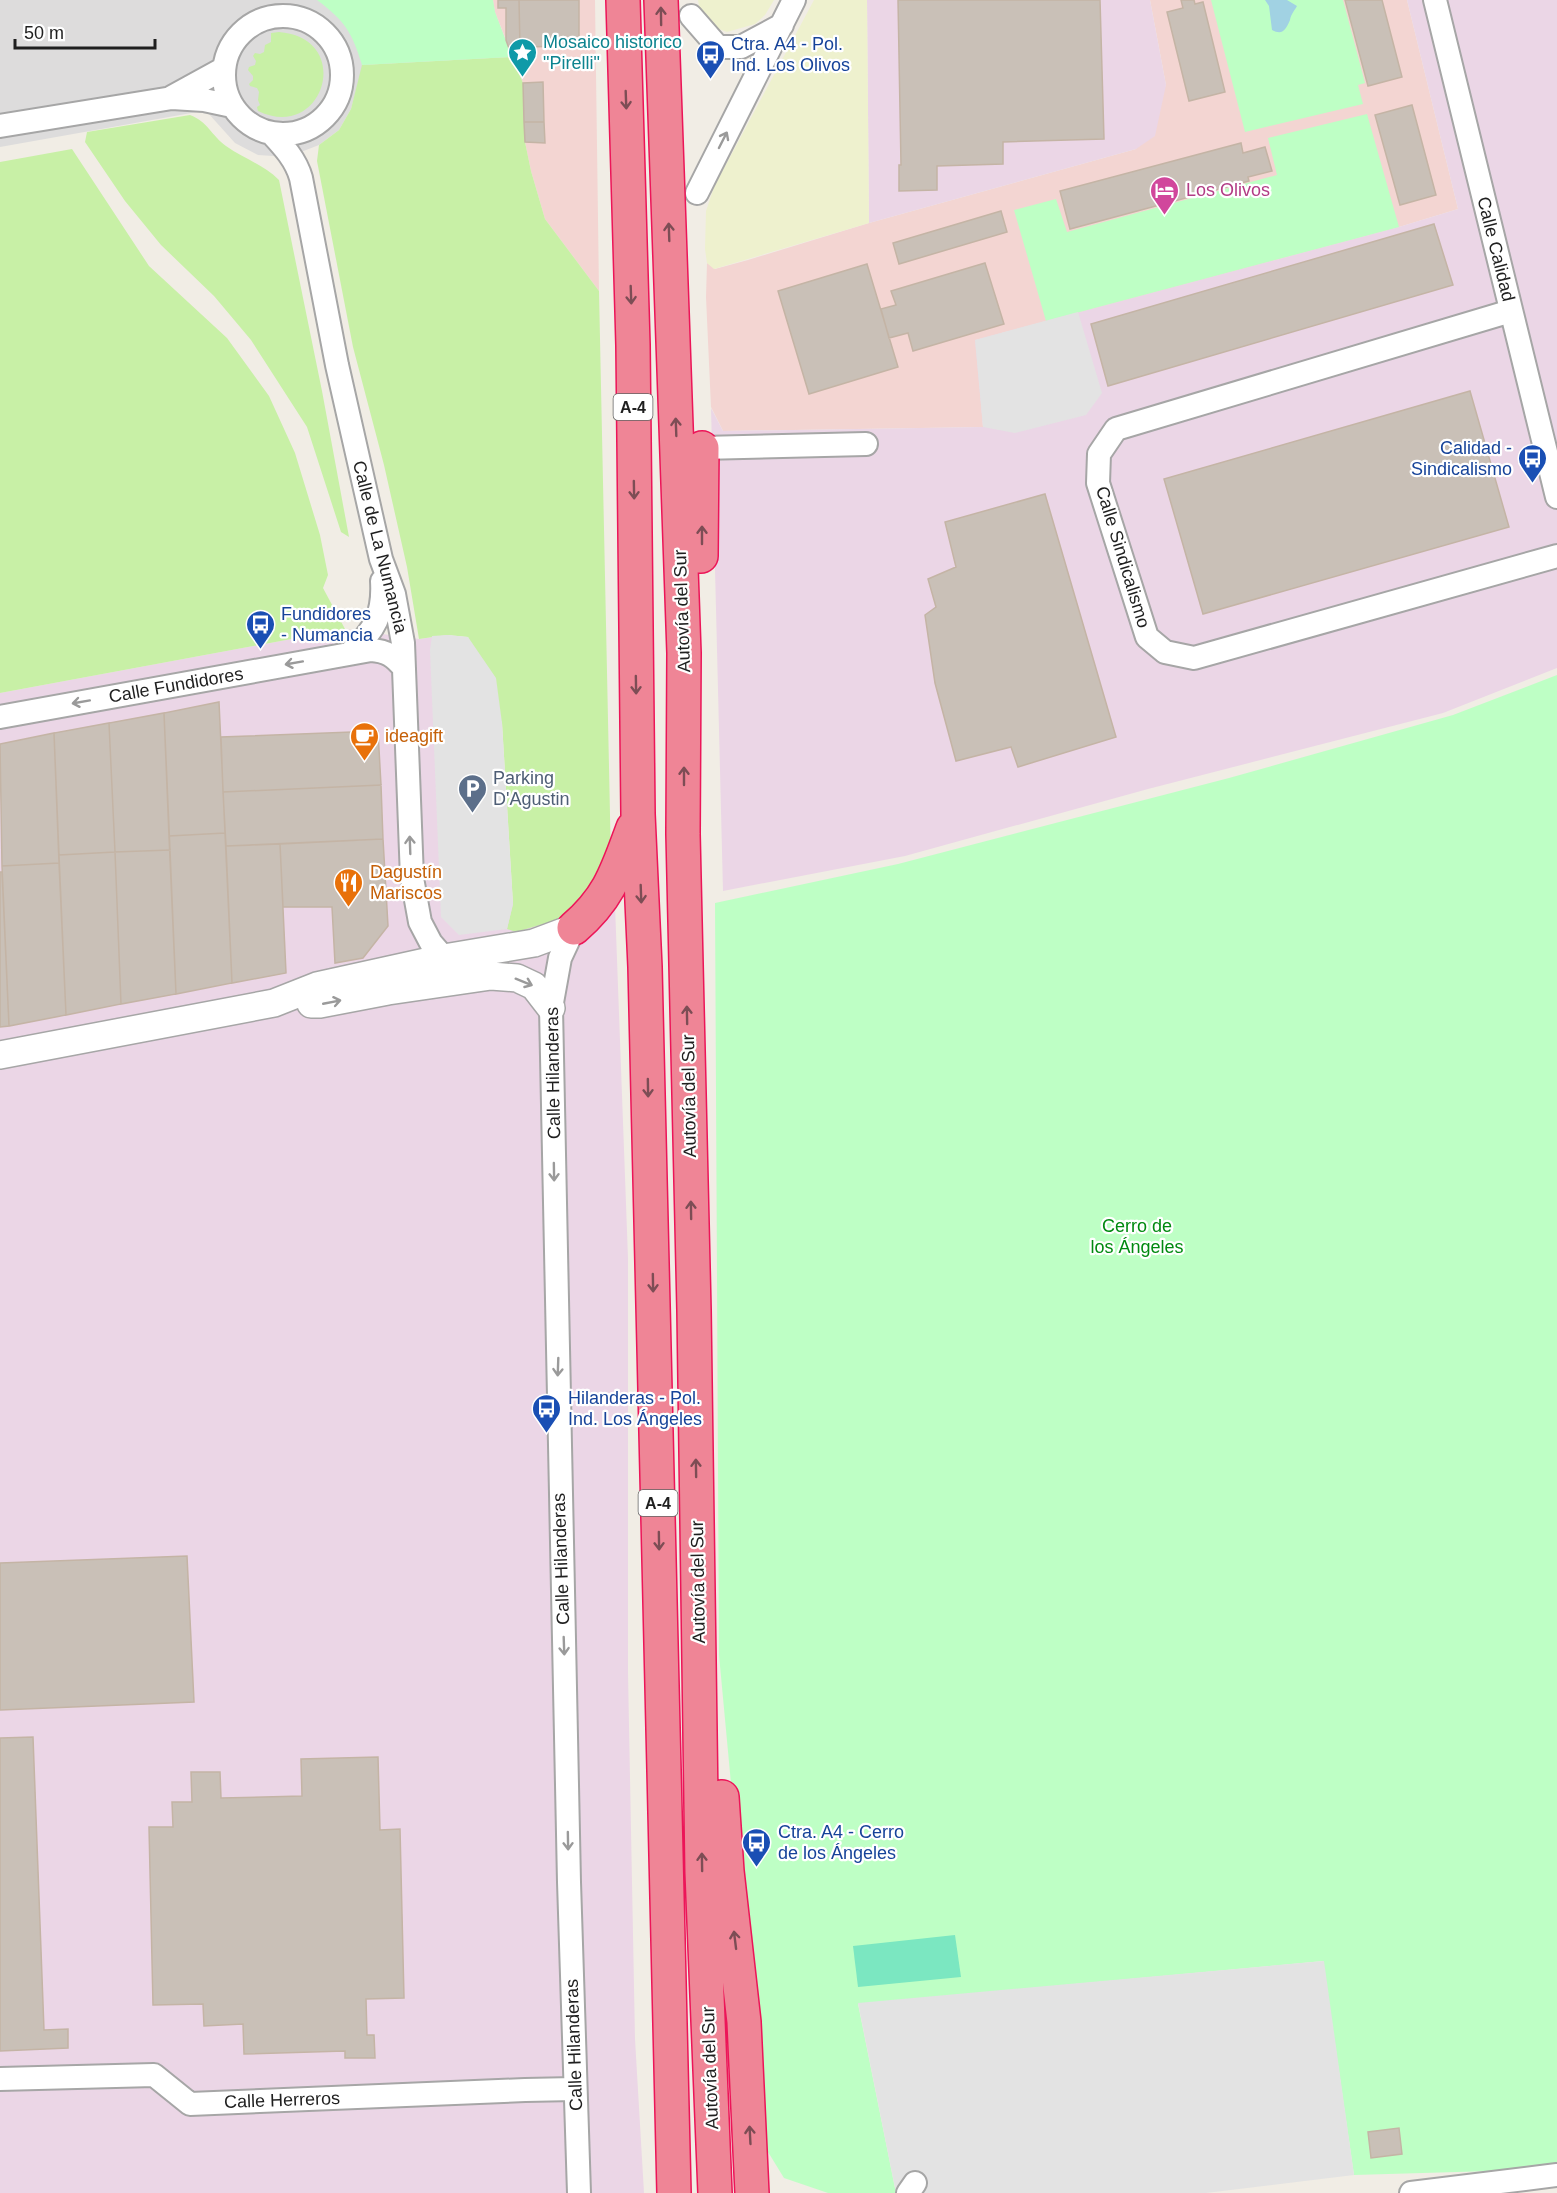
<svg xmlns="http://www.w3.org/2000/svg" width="1557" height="2193" font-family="Helvetica,sans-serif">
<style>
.residential{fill:#dddcdc}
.commercial{fill:#f3d5d2}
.industrial{fill:#ebd6e6}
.farmland{fill:#eef1ce}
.grass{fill:#c8f0a6}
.park{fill:#beffc5}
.pitch{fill:#7be7c1}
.parking{fill:#e3e3e3}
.water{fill:#a1d2e3}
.building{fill:#c9c0b7;stroke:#c4b4a5;stroke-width:1.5}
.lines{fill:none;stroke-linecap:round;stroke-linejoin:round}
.minor-casing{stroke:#a6a6a6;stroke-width:26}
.tertiary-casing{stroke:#a6a6a6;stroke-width:30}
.motorway-casing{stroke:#ec1558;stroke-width:36}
.minor{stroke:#fff;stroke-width:22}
.tertiary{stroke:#fff;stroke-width:27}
.motorway{stroke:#ef8596;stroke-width:33}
.oneway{stroke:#7d4d55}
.oneway2{stroke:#9a9a9a}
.labels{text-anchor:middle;stroke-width:4.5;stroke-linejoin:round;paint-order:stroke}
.shield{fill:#fff;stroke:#626262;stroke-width:1.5}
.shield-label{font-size:16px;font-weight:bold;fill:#1f1f1f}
.culture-label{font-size:18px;fill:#0d838f;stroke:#fff;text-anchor:start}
.transit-label{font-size:18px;fill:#164399;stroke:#fff;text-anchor:start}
.hotel-label{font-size:18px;fill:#b23c85;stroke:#fff;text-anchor:start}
.street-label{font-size:18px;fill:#1f1f1f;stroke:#fff}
.food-label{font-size:18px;fill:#c56008;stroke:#fff;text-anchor:start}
.service-label{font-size:18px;fill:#4e5e75;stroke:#fff;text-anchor:start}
.park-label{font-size:18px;fill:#018a10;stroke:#fff}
</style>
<rect width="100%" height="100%" fill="#f1ede5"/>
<path class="residential" d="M0,0H493L495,12L512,57L363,65L351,109L339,130L319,145L288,157L258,155L235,143L208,113L197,112L0,147Z"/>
<path class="commercial" d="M493,0H595L599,291L545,219L531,171L525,142L523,83L495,12Z
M1150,0H1407L1458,209L1399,227L976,340L983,427L723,431L711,407L706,297L707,263L715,269L748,260L869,223L1136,149L1166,85Z"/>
<path class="industrial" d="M867,0H1150L1166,85L1155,136L1136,149L869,223Z
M1407,0H1557V668L1443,713L1148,789L905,856L723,891L711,408L723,431L983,427L975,340L1399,227L1458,209Z
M345,629L419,639L448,635L513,904L615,905L628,1258V1673L635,2039L644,2193H0V693Z"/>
<path class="farmland" d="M698,0H774L765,15L755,24L727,32L711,26L701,16Z
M814,0H867L869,223L714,269L707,263L705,249L706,211L714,187Z"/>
<path class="grass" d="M279,32C355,38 324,143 258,111L257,107L260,105L258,100L259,92L257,88L250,86L249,84L253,80V76L248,70L249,67L255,65L256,61L253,56L255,53L260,54L264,52L265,45L271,42V33Z
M512,57L523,83L525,142L531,171L545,219L599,291L611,862L567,917L516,932L507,929L513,904L502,723L468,637L447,635L419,639L407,567L384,465L353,347L317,161L319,145L339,130L351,109L362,65Z
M190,115C207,121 212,136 226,146C244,159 263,164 279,180L322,391L349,537L341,532L307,427L251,340L214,296L161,245L125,201L85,142L87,132Z
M72,149L149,266L227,338L269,396L295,453L320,535L328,575L323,588L345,629L0,693V162Z"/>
<path class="park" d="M317,0H493L495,12L512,57L362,65C352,32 345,21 317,0Z
M1211,0H1343L1365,83L1358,85L1363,104L1245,132Z
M1367,114L1399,227L1046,321L1014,210L1056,199L1067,232L1277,175L1268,138Z
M1557,675V2169L1354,2175L1323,1961L858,2004L896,2193H828L784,2178L765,2147L719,1655L715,903L898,864L1229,778L1453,715Z"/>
<path class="pitch" d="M955,1935L961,1977L858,1987L853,1946Z"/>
<path class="parking" d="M1078,312L1102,393L1086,415L1015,433L983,427L975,340Z
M448,635L468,637L496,678L502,723L513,904L507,929L459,935L441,917L430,650L432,636Z
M1324,1961L1354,2175L1206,2193H896L858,2003Z"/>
<path class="water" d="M1265,0H1287L1297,6C1295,10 1291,14 1290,20C1286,29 1283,36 1272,30L1269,6Z"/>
<path class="building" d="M498,0H519L520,47H522V56L512,57L506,40V8H498Z
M519,0H579V46L520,47Z
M898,0H1100L1104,139L1003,142V164L937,166V190L899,191V165H901Z
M1181,0H1194L1195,4L1203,2L1225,92L1189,101L1167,12L1183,8Z
M1345,0H1382L1402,77L1368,86Z
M543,82L544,122H524L523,83Z
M1412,105L1436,195L1400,205L1375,115Z
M524,122H544L545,143L525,142Z
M1241,143L1243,153L1265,147L1272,171L1248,177L1249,181L1070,229L1060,191Z
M1001,211L1007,232L899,264L893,243Z
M1434,224L1453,285L1108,386L1091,324Z
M985,263L1004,324L913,351L908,333L889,338L881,309L896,305L891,291Z
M867,264L898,367L809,394L778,291Z
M1470,391L1509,527L1203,614L1164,479Z
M1045,494L1116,737L1018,767L1011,747L956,761L935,683L925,615L936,607L928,579L956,567L945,522Z
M219,702L225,833L169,836L164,713Z
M164,713L170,850L115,852L109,723Z
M109,723L115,852L59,855L54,733Z
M378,731L381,785L223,792L221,737Z
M54,733L59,863L2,866L0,744Z
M381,785L383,839L226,846L223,792Z
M225,833L232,983L176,994L169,836Z
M383,839L388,926L363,958L335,963L332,907H283L280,844Z
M280,844L286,973L232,983L226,846Z
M170,850L176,994L121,1004L115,852Z
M115,852L121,1004L66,1015L59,855Z
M59,863L66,1015L9,1026L2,866Z
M0,872H2L9,1026L0,1027Z
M187,1556L194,1702L0,1710V1563Z
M33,1737L44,2030L68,2029V2048L0,2051V1738Z
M378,1757L380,1830L400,1829L404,1998L366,1999L367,2035H374L375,2058H345V2051L244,2054L243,2024L204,2026L203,2004L153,2005L149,1827H173L172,1802H192L191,1772H220L221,1798L302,1796L301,1759Z
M1399,2128L1402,2154L1371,2158L1368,2132Z"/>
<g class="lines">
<defs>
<path id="minor" d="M1435,0L1557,497
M224 75a59 59 0 1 1 118 0a59 59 0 1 1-118 0Z
M691,16L718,47H741L782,25
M172,97L223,69
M0,126L172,98L204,100L232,106
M271,133C284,147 296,160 301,178L337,365L381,559L394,594L403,643L412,878L420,922L431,943L444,958
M697,193L794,0
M1511,311L1116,429L1099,454L1098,483L1147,637L1165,652L1194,658L1557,556
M702,448L866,444
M351,652C375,630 384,614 382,581
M0,717L371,650C387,651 394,656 404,668
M574,928L560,958L551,1008L569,1882L579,2193
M0,2079L154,2075L190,2104L525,2090L575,2089
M908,2193L915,2183
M1411,2193L1557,2175"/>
<path id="tertiary" d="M311,1004H320L388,991L491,976L517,978L534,986L551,1008
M0,1055L274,1003L317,986L444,958L534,943L574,928"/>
<path id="motorway" d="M623,0L633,345L638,814L645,967L674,2193
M661,0L684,653L683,834L694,1310L702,1872L715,2193
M701,556L702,448
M574,928C610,897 617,871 633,828
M722,1797L727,1871L744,2022L752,2193"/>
</defs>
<use href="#minor" class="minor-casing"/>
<use href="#tertiary" class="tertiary-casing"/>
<use href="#motorway" class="motorway-casing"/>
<use href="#minor" class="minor"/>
<use href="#tertiary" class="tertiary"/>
<use href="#motorway" class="motorway"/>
</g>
<defs><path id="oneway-shaft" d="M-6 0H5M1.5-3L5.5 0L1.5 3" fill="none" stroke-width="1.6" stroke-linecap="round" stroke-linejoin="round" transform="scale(1.5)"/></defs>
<g class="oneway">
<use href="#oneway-shaft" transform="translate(661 16) rotate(-91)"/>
<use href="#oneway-shaft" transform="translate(626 100) rotate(88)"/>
<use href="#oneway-shaft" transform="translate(669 232) rotate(-92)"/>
<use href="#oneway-shaft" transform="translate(631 295) rotate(88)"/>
<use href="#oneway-shaft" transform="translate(676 427) rotate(-92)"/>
<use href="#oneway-shaft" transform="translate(634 490) rotate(89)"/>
<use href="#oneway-shaft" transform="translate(702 535) rotate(-90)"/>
<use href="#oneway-shaft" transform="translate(636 685) rotate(89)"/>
<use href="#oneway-shaft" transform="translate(684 776) rotate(-90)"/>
<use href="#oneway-shaft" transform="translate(641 894) rotate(88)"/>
<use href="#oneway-shaft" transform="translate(687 1015) rotate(-91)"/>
<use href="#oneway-shaft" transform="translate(648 1088) rotate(89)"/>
<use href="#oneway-shaft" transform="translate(691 1210) rotate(-91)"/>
<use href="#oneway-shaft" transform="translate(653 1283) rotate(89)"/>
<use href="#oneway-shaft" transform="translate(696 1468) rotate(-91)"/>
<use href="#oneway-shaft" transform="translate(659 1541) rotate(89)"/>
<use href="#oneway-shaft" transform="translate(702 1862) rotate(-91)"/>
<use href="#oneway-shaft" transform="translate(735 1940) rotate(-97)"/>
<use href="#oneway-shaft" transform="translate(750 2135) rotate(-93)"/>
</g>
<g class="oneway2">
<use href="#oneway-shaft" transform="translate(723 140) rotate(-63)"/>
<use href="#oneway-shaft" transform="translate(294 663) rotate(170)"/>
<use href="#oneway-shaft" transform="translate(81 702) rotate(170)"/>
<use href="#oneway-shaft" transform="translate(410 845) rotate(-92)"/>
<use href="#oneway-shaft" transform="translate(524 982) rotate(22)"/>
<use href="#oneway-shaft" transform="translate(332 1002) rotate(-11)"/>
<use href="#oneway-shaft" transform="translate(554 1172) rotate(89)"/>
<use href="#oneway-shaft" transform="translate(558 1367) rotate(92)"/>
<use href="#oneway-shaft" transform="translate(564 1646) rotate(88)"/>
<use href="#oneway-shaft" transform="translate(568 1841) rotate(89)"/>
</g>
<defs>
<symbol id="sight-pin" viewBox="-11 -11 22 30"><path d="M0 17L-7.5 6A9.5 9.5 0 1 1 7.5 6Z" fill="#0f9aa8" stroke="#fff"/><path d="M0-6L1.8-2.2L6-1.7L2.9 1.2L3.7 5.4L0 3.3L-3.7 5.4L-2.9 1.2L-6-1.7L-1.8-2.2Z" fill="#fff"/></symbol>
<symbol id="bus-pin" viewBox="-11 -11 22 30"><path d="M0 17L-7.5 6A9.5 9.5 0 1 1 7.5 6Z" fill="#1a4fb4" stroke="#fff"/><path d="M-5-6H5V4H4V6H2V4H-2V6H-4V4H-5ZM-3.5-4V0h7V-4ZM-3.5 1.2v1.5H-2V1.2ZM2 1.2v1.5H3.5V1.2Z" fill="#fff"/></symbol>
<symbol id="hotel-pin" viewBox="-11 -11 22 30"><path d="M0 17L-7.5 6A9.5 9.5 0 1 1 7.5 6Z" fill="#d1479c" stroke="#fff"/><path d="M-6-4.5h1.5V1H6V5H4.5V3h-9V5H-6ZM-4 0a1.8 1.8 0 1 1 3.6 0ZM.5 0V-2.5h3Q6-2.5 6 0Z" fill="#fff"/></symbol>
<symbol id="cafe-pin" viewBox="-11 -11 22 30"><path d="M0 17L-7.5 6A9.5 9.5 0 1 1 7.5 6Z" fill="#e8710a" stroke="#fff"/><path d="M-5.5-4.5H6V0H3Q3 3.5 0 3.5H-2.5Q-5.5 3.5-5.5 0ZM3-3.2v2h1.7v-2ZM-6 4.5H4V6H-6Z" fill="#fff"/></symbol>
<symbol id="parking-pin" viewBox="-11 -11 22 30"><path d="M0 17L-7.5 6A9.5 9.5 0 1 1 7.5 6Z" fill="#5c6f8a" stroke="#fff"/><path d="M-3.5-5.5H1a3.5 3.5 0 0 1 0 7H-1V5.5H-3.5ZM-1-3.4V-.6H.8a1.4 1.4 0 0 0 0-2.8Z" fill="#fff"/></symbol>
<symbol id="restaurant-pin" viewBox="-11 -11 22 30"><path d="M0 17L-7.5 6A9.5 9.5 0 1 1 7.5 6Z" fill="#e8710a" stroke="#fff"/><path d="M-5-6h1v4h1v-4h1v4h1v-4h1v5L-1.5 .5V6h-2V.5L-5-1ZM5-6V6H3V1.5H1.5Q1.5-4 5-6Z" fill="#fff"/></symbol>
</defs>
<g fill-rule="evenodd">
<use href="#sight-pin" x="506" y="36" width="33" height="45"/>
<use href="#bus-pin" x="694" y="38" width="33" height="45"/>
<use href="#hotel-pin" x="1148" y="174" width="33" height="45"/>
<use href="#bus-pin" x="1516" y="442" width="33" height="45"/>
<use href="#bus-pin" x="244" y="608" width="33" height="45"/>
<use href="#cafe-pin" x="348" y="720" width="33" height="45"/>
<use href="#parking-pin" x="456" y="772" width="33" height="45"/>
<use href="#restaurant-pin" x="332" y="866" width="33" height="45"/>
<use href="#bus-pin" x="530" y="1392" width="33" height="45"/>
<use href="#bus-pin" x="740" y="1826" width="33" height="45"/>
</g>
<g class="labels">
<g class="shield">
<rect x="613.5" y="394" width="39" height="26" rx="4.5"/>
<rect x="638.5" y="1490" width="39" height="26" rx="4.5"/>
</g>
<g class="shield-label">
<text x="633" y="413">A-4</text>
<text x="658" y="1509">A-4</text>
</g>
<g class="culture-label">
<text x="543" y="48">Mosaico historico<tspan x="543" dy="21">"Pirelli"</tspan></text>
</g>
<g class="transit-label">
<text x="731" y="50">Ctra. A4 - Pol.<tspan x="731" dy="21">Ind. Los Olivos</tspan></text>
<text x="1512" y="454" text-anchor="end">Calidad -<tspan x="1512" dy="21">Sindicalismo</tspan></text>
<text x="281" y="620">Fundidores<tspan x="281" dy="21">- Numancia</tspan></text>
<text x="568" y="1404">Hilanderas - Pol.<tspan x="568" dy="21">Ind. Los Ángeles</tspan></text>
<text x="778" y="1838">Ctra. A4 - Cerro<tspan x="778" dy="21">de los Ángeles</tspan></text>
</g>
<g class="hotel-label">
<text x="1186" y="196">Los Olivos</text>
</g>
<g class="street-label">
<text transform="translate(1496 249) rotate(76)" y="6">Calle Calidad</text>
<text transform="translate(380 547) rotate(76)" y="6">Calle de La Numancia</text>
<text transform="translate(1123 557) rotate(73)" y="6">Calle Sindicalismo</text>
<text transform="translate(682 611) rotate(-92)" y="6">Autovía del Sur</text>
<text transform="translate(176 685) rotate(-10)" y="6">Calle Fundidores</text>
<text transform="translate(553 1073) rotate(-91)" y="6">Calle Hilanderas</text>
<text transform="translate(689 1096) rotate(-91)" y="6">Autovía del Sur</text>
<text transform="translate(561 1559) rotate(-92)" y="6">Calle Hilanderas</text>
<text transform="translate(698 1582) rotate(-91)" y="6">Autovía del Sur</text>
<text transform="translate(574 2045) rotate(-92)" y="6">Calle Hilanderas</text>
<text transform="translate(710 2068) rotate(-92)" y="6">Autovía del Sur</text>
<text transform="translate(282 2100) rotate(-2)" y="6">Calle Herreros</text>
</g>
<g class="food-label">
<text x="385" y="742">ideagift</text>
<text x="370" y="878">Dagustín<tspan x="370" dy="21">Mariscos</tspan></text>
</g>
<g class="service-label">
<text x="493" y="784">Parking<tspan x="493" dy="21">D'Agustin</tspan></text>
</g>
<g class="park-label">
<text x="1137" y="1232">Cerro de<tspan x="1137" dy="21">los Ángeles</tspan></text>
</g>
</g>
<path d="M15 39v9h140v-9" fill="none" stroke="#1f1f1f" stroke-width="3"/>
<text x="24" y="39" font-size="18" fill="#1f1f1f" stroke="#ffffff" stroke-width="4.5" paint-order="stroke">50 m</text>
</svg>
